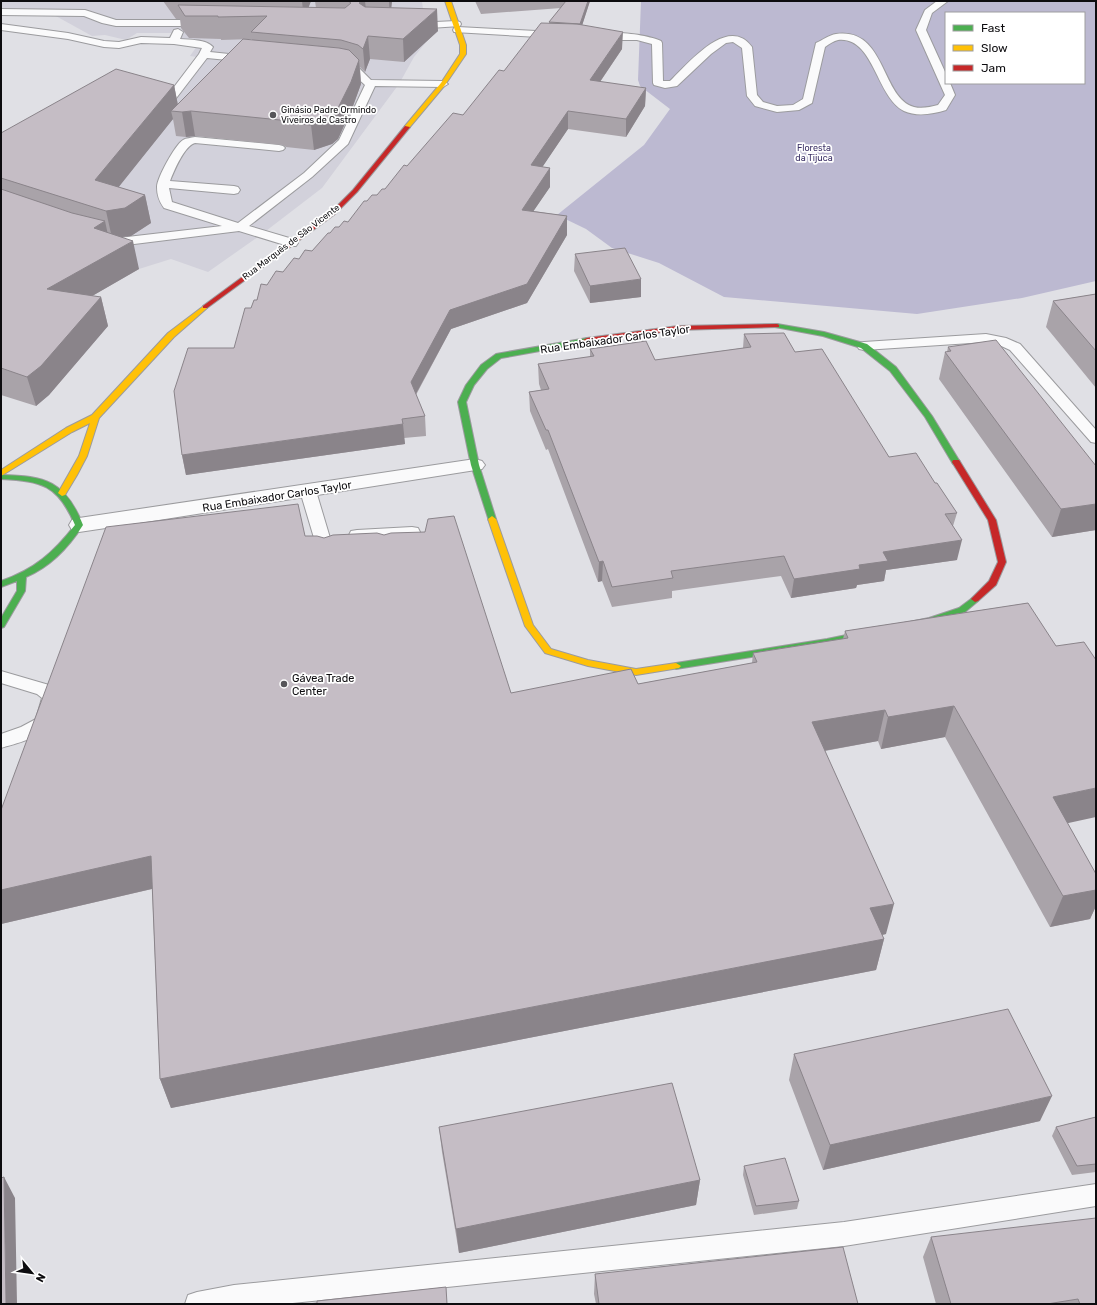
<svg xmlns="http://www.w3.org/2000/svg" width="1097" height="1305" font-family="Rubik,sans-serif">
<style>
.built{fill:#d2d1db}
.forest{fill:#bcb9d1;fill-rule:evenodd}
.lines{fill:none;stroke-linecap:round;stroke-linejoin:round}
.lane-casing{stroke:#9b9b9e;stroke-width:2}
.street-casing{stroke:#9b9b9e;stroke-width:2}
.fast-casing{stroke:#9b9b9e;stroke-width:2}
.slow-casing{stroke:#9b9b9e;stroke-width:2}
.jam-casing{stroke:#9b9b9e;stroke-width:2}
.lane{fill:#fafafb;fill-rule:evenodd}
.street{fill:#fafafb;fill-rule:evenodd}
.fast{fill:#4caf50;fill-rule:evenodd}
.slow{fill:#ffc107;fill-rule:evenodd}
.jam{fill:#c62828;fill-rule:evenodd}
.wall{fill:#a9a3a9}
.shaded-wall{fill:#8a848a}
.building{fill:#c5bdc5;stroke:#8a848a}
.poi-dot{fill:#57565a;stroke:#fff;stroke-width:1.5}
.labels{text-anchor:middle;stroke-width:3.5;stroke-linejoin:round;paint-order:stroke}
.far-poi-label{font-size:9px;fill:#0d0c0f;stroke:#fff;text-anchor:start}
.far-park-label{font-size:9px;fill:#3c3166;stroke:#fff}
.far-street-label{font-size:9px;fill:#0d0c0f;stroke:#fff}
.street-label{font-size:11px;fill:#0d0c0f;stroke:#fff}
.poi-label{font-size:11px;fill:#0d0c0f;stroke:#fff;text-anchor:start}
</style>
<rect width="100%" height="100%" fill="#e0e0e5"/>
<path class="built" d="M1,1H422L427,41L414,57L399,84L322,188L262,234L208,272L171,259L139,269L1,164L158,105L197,57L190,56L197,46L167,39L172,33H137L126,40L105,35L92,36L54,15H1Z"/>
<path class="forest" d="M641,1H1096V281L1022,298L917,314L724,297L659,263L612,248L586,229L557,215L644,145L670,109L640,86L638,80ZM946,13H1084V83H946Z"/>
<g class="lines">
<defs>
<path id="lane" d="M937,1H948L932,13L926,30L946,74V83H950L955,95L946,110C933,114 917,117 904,111C876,97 874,36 838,40C834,41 829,44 825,47L812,103L799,110L777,112L755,106L747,96L742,48L733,42L726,43L711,54L677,86L665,88L654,85L653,83L652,44L637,40H600L595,37C604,28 649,35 661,41L662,43L663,81H670C688,64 728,14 752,47L757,95L763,102L777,106L793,105L803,99L816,43C823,40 829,35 836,34C886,27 881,98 914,107C922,109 930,107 938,105L945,95L916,30L925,10Z
M1,9L85,10L116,20H203L208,23L203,26H116L102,23L84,16L1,15Z
M456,21L460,22L461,24L460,26L415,29L410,26L415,23Z
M1,24L68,33L104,41L119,42L141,37L170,38L174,30L178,29L183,32L180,39C190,40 206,39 213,47L210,52L248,56L253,59L248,62L207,58L174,101L170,102L165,99L199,54L202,48L174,44L141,43L119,48L104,47L68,39L1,30Z
M458,27L555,32L560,35L555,38L454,32L453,30L454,28Z
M340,64L360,69L371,80L443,81L448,84L443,87L375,86L348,144L312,177L249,226L296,240L298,243L296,246H288L239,231L110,247L106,246L104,243L106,240L110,239L222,226L164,208C159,201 157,195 157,187C157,178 175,145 183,140C186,138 191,138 195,137L279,145L283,146L285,148L283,150L279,151L195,143C184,146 174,171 170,181L234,186L238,187L240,190L238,193L234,194L169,188L172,202L238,223L304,173L339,140L365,85L352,73L336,69L335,67L336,65Z
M986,334L1006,338L1020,344L1096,430V443L1091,442L1010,350L997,344L986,342L864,350L859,349L857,346L859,343L864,342Z
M308,486L313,488L316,491L336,558L334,562L328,563L322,562L320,558L300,491L303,488Z
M412,527L418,528L420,532L418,536L357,540L351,539L349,535L351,531L357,530Z
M1,671L49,685L55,689L60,698C57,706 56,717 51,725C44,737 14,744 1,748V734L21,727L36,719L42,698L37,694L1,683Z
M1096,1184V1206L844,1246L283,1304H185L188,1295L197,1292L234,1285L844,1222Z"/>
<path id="street" d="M475,459L482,461L485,465L482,469L146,522L79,532L72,530L69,525L72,520L79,518Z"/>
<path id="fast" d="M777,324L824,332L867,344L896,367L932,416L960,462L959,464H953L925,417L890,371L861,348L823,336L775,327V325Z
M587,338L591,340L590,342L501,358L487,369L474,385L466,402L479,465L496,519L492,522L489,521L471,465L458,402L466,385L481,365L496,354Z
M1,475C46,476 65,481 83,525C69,547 50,567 26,577L25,591L4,627L1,628V618L17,591V581L1,587V581C35,569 53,553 75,525C58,485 42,481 1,479Z
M975,596L978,597L979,599L978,601L965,612L930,624L827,645L676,669L671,666L676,663L827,639L929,618L959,608Z"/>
<path id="slow" d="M445,1H451L466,45V54L445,85L409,128H405V126L441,83L460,54V45Z
M205,305L207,306V308L174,337L99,418L87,456L77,475L65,495L62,496L58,493L79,456L90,423L72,432L1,476V470L66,428L92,415L168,333Z
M492,516L496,519L533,625L551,649L588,660L636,669L676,663L681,666L679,668L636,675L588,666L545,653L525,626L488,519Z"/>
<path id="jam" d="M405,126L410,127L357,192L335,214L207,308H203V306L331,212L353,190Z
M777,324L779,325V327L678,330L587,342L583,340L587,338L678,326Z
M953,460H959L996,520L1006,562L996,585L978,601L975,602L971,599L989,581L998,562L988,520L952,462Z"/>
</defs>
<use href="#lane" class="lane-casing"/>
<use href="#street" class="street-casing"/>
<use href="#fast" class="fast-casing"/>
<use href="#slow" class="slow-casing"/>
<use href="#jam" class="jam-casing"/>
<use href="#lane" class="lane"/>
<use href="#street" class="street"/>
<use href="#fast" class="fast"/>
<use href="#slow" class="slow"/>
<use href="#jam" class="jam"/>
</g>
<path class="wall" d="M163,1H311L308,7L316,8L315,1H392L391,8L438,31L404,62L370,59L365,72L360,67L361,84L353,106L338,139L332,144L314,150L286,147L283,145L195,136L186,137L176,136L173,119L118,187L145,195L151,223L131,236L122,237L139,269L92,296L101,297L108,326L49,395L36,406L1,395V133L174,85L178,105L252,40V39L221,40V39L189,38L181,28L180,19H176Z
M475,1H590L582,25L622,49L600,82L646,88L645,106L626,137L568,129L542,167L550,168V187L533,211L567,216V235L527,303L451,329L416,395L425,416L426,436L404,438L405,444L186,475L182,455L234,348L251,308L267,285L299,259L312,251L330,233L348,222L367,201L377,195L385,189L407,166L463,115L549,23V22L561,8L481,14Z
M575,254L641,297L590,303L574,271Z
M1096,294V388L1046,327L1053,301Z
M744,334L795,352L889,457L935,483L957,513L953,526L957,560L886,570L884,581L857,585L856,588L791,598L781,576L672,591V598L612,607L602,581L598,582L548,449L546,450L530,411L529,392L541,390L539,384L538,364L590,357V349L655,360L743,348Z
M948,347L1096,466V530L1052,537L939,379L945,352H947Z
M305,536L511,693L638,684L752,663L753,653L843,639L845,631L1028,603L1067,823L1096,874V906L1090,919L1050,927L945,737L881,749L878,741L825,751L886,934L882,935L884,939L876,970L171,1108L160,1079L152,889L1,924V810Z
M794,1054L1040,1121L823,1170L789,1080Z
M1096,1117V1172L1072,1175L1052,1136L1056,1127Z
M439,1127L700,1180L696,1205L459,1253L442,1152Z
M744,1166L799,1201L797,1209L754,1215L743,1175Z
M931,1237L1096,1304H936L923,1257Z
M595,1274L858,1304H596L594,1294Z"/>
<path class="shaded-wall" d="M302,1H311L304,20Z
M362,1H365L367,20L359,3Z
M389,1H392L390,21Z
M588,1H590L580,32V24Z
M437,9L438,31L404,62L403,39Z
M623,32L622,49L589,98L590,80Z
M368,36L370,59L365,72L363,49Z
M359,60L361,84L353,106L338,139L332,144L314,150L311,125Z
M174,85L179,111H171L173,119L102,208L95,180Z
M646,88L645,106L626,137V119Z
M191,111L195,136L186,137L182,112Z
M568,111V129L531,184V165Z
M550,168V187L522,228V210Z
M145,195L151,223L131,236L112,238L106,211Z
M567,216V235L527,303L451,329L412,401L411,382L450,310Z
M105,221L111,249L94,228Z
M133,241L139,269L54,318L47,289Z
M641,279V297L590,303V286Z
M101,297L108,326L49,395L36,406L27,377Z
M403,424L405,444L186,475L182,455Z
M1096,504V530L1052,537L1061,509Z
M962,540L957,560L886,570L884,581L857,585L856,588L791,598L794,579L859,565L883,552Z
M603,561L602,581L598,582L599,562Z
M954,706L945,737L881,749L888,717Z
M885,710L878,741L806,754L812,722Z
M1096,788V817L1041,829L1053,797Z
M151,856L160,887L1,924V890Z
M1096,890V906L1090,919L1050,927L1063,896Z
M894,904L886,934L862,939L870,908Z
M884,939L876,970L171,1108L160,1079Z
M1052,1096L1040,1121L823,1170L830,1145Z
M4,1177L15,1198L17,1304H6Z
M700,1180L696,1205L459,1253L456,1229Z"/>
<path class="building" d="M348,1H362L359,3L365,7L437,9L403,39L368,36L363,49L358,45L341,40L251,32L267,16L218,17V16H185L178,5L345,8L351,3Z
M566,1H588L580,24L549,22Z
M541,23L577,24L623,32L590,80L646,88L626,119L568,111L531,165L550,168L522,210L567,216L527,284L450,310L411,382L425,416L402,419L403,424L182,455L174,391L188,348H234L245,308H251L254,300H257L261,284L267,285L276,271L283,272L294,258L299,259L305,250L312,251L328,233H330L335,227H339L344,221L348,222L364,201H367L372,195H377L382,189H385L404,165L407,166L453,113L463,115L499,70L504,71Z
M243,39L339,48L349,50L359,60L351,82L335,114L330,119L311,125L283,123L280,120L191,111L182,112L171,111Z
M116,69L174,85L95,180L145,195L125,208L106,211L1,178V133Z
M1,189L72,213L105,221L94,228L133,241L47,289L101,297L41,366L27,377L1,368Z
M625,248L641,279L590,286L575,254Z
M1096,294V351L1053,301Z
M784,333L795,352L822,349L889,457L916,453L935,483H937L957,513L945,514L962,540L883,552L888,561L859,565L860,569L794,579L784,556L671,571L673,578L612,587L603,561L599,562L548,430H546L529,392L549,389L538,364L594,356L590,349L646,341L655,360L751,347L744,334Z
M996,340L1096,466V504L1061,509L945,352L951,351L948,347Z
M298,504L305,536H317L324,538L333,535L377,533L384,535L391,533L425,532L428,519L454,516L511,693L631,669L638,684L757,662L753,653L848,638L845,631L1028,603L1056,646L1084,642L1096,660V788L1053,797L1096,874V890L1063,896L954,706L888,717L885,710L812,722L894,904L870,908L884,939L160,1079L151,856L1,890V810L106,527Z
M1008,1009L1052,1096L830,1145L794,1054Z
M672,1083L700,1180L456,1229L439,1127Z
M1096,1117V1164L1077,1166L1056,1127Z
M785,1158L799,1201L756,1206L744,1166Z
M4,1177L6,1304H1V1178Z
M1096,1218V1304H1080L1078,1299L1047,1304H951L931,1237Z
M843,1247L858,1304H599L595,1274Z
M446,1287L447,1304H307L317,1303V1301Z"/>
<g class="poi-dot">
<circle cx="273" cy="115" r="4"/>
<circle cx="284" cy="684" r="4"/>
</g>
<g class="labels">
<g class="far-poi-label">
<text x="281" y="113">Ginásio Padre Ormindo<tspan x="281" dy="10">Viveiros de Castro</tspan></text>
</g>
<g class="far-park-label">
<text x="814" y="151">Floresta<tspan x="814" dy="10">da Tijuca</tspan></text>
</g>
<g class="far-street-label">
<text transform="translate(291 242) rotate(-37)" y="3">Rua Marquês de São Vicente</text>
</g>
<g class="street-label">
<text transform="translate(615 339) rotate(-8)" y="4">Rua Embaixador Carlos Taylor</text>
<text transform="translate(277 496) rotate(-9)" y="4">Rua Embaixador Carlos Taylor</text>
</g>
<g class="poi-label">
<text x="292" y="682">Gávea Trade<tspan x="292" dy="13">Center</tspan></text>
</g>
</g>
<rect width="1097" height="1305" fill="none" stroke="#0d0c0f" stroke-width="4"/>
<rect x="945" y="12" width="140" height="72" fill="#ffffff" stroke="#9e9e9f"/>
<rect x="953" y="25" width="20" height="6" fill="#4caf50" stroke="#9e9e9f"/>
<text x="981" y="32" font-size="12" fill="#0d0c0f">Fast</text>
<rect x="953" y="45" width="20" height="6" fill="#ffc107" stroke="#9e9e9f"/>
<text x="981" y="52" font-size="12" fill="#0d0c0f">Slow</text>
<rect x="953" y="65" width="20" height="6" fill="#c62828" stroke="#9e9e9f"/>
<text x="981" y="72" font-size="12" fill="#0d0c0f">Jam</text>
<g transform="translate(32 1273) rotate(119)" stroke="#ffffff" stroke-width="3" paint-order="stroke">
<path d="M0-3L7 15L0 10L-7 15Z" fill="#0d0c0f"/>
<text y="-6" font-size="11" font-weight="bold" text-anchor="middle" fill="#0d0c0f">N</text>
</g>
</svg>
